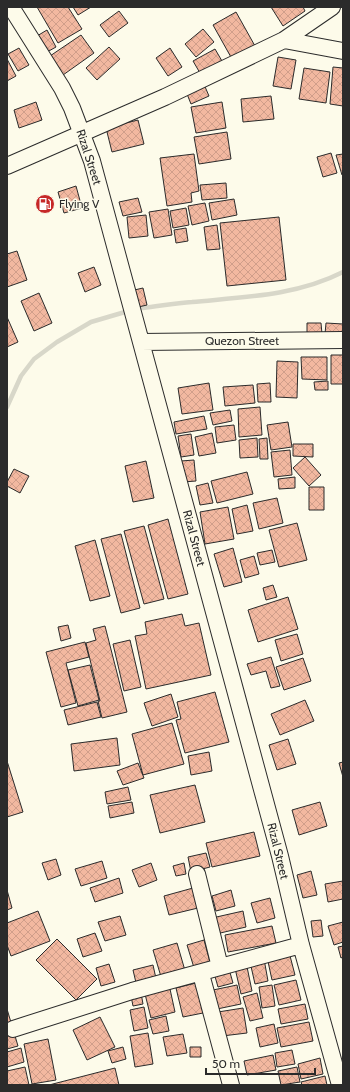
<svg xmlns="http://www.w3.org/2000/svg" width="350" height="1092" font-family="Cabin,sans-serif">
<style>
.lines{fill:none;stroke-linecap:round;stroke-linejoin:round}
.stream{stroke:#d8d7c9;stroke-width:4.5}
.building{fill:url(#building-cross-hatch);stroke:#2b2b2b}
.minor-casing{stroke:#2b2b2b;stroke-width:18}
.minor{stroke:#fdfbea;stroke-width:16}
.labels{text-anchor:middle;stroke-width:3;stroke-linejoin:round;paint-order:stroke}
.street-label{font-size:12px;fill:#2b2b2b;stroke:#fdfbea}
.poi-label{font-size:12px;fill:#2b2b2b;stroke:#fdfbea;text-anchor:start}
</style>
<defs>
<pattern id="building-cross-hatch" width="8" height="8" patternUnits="userSpaceOnUse"><rect width="8" height="8" fill="#f2b8a0"/><path d="M0 0l8 8M0 8l8-8" fill="none" stroke="#d09e8a"/></pattern>
</defs>
<rect width="100%" height="100%" fill="#fdfbea"/>
<g class="lines">
<path class="stream" d="M143,308C160,306 176,303 192,302C243,297 296,296 343,272
M7,407L21,376L34,359L57,342L91,322L125,312"/>
</g>
<path class="building" d="M37,7H68L82,29L58,43Z
M73,7H91L78,15Z
M271,7H303L305,11L283,26Z
M119,11L128,23L109,37L100,25Z
M236,12L255,46L232,59L213,25Z
M203,29L214,42L196,57L185,44Z
M47,30L56,47L47,52L37,36Z
M81,35L94,53L63,75L50,56Z
M109,47L120,59L97,80L86,68Z
M19,48L29,65L18,71L8,54Z
M170,48L182,67L168,76L156,58Z
M215,49L222,61L200,73L193,61Z
M278,57L296,60L291,89L273,86Z
M7,59L16,76L7,81Z
M333,67L343,68V106L330,104Z
M304,68L330,72L326,103L299,99Z
M203,82L209,96L191,104L185,89Z
M271,96L274,119L243,122L241,99Z
M36,102L42,120L19,128L14,110Z
M222,102L226,128L196,133L191,107Z
M138,120L144,144L112,152L106,128Z
M227,132L231,159L199,164L194,137Z
M331,153L337,173L323,177L317,157Z
M194,154L199,191L191,193L192,202L167,206L160,158Z
M343,154V175H342L336,155Z
M226,183L227,198L202,200L200,185Z
M76,186L82,208L64,213L58,192Z
M138,198L142,212L123,216L119,202Z
M234,199L237,215L212,220L209,203Z
M205,203L209,221L192,225L188,206Z
M186,208L189,225L173,228L170,211Z
M168,209L172,235L154,238L149,212Z
M146,215L148,236L129,238L127,217Z
M279,217L286,280L227,286L220,223Z
M217,225L220,249L207,250L204,227Z
M186,228L188,241L176,243L174,230Z
M17,251L27,280L7,287V254Z
M94,267L101,285L85,292L78,273Z
M143,288L147,305L134,308L130,291Z
M39,293L52,323L34,331L21,301Z
M7,317L18,342L7,347Z
M307,323H321L322,334H307Z
M326,323L343,324V335L325,334Z
M331,355H343V384H331Z
M301,357H327V380L302,379Z
M277,361L298,362L297,398L276,397Z
M328,381V390H315L314,382Z
M209,383L213,410L182,414L178,388Z
M270,383L271,402H258L257,384Z
M253,385L255,403L225,406L223,387Z
M260,407L262,435L239,437L238,409Z
M230,410L232,421L213,425L210,413Z
M204,416L207,429L176,434L174,422Z
M288,422L292,447L271,450L267,425Z
M234,425L236,440L217,443L215,427Z
M212,433L216,453L199,456L195,437Z
M191,434L194,455L181,457L178,436Z
M257,438L258,457L240,458L239,440Z
M267,438L268,459H260L259,439Z
M293,444H313V457L293,456Z
M290,450L292,475L274,477L271,452Z
M305,457L321,475L309,486L293,468Z
M194,460L196,481L183,482L181,461Z
M146,461L154,498L133,502L125,466Z
M14,469L29,476L20,493L7,486V482Z
M247,472L253,494L217,503L211,481Z
M295,477V488L279,489L278,479Z
M208,483L213,503L200,505L196,486Z
M309,487H324V510H309Z
M277,498L283,523L259,529L253,503Z
M247,505L253,531L237,534L232,509Z
M228,507L234,539L205,544L200,512Z
M168,519L188,594L168,599L148,525Z
M297,523L307,560L279,567L269,530Z
M144,526L164,599L144,604L124,531Z
M121,534L140,608L121,613L101,539Z
M95,540L110,596L90,601L75,546Z
M233,548L242,582L224,587L214,554Z
M272,550L275,562L260,565L257,553Z
M254,556L259,574L245,578L240,560Z
M273,585L277,597L266,600L263,588Z
M288,597L298,629L258,642L248,610Z
M182,614L185,626L199,623L211,675L146,689L135,636L147,634L145,622Z
M68,625L71,638L61,641L58,627Z
M105,626L127,712L102,718L98,701H100L86,643L96,640L93,629Z
M297,634L303,654L281,661L275,640Z
M130,640L141,687L124,691L113,644Z
M85,642L89,657L66,663L76,703L61,707L46,652Z
M271,657L280,686L271,688L266,671L251,675L247,664Z
M303,658L311,681L284,690L276,667Z
M90,665L99,700L78,706L68,670Z
M215,692L229,742L185,753L176,720L181,719L177,702Z
M171,694L178,717L152,726L144,703Z
M305,700L314,721L280,735L271,714Z
M97,702L101,717L68,725L64,710Z
M172,723L184,764L143,775L132,734Z
M117,738L120,765L74,771L71,744Z
M288,739L296,764L277,770L269,745Z
M209,752L212,771L191,775L188,756Z
M7,761L23,812L7,817Z
M343,762V777L339,763Z
M138,763L144,778L123,785L117,771Z
M195,785L205,822L160,833L150,795Z
M128,787L131,800L107,804L105,792Z
M132,802L134,813L110,818L108,806Z
M320,802L327,826L299,835L292,810Z
M254,832L260,856L212,867L206,843Z
M206,853L210,867L191,872L188,857Z
M56,859L61,875L48,880L42,863Z
M102,861L107,878L81,886L75,869Z
M151,863L157,880L139,887L132,870Z
M184,863L186,874L176,876L173,866Z
M311,871L317,895L303,898L297,875Z
M119,878L123,893L95,902L90,888Z
M343,881V899L328,902L325,884Z
M193,888L198,908L169,915L164,896Z
M7,890L12,908L7,910Z
M231,890L235,906L216,911L212,896Z
M270,898L275,918L257,923L251,903Z
M38,911L50,941L11,956L7,945V923Z
M243,911L246,927L216,934L212,918Z
M120,916L126,935L105,941L98,922Z
M321,920L323,936L313,937L311,921Z
M343,922V942L334,945L328,926Z
M272,926L276,943L228,952L225,935Z
M95,933L102,951L83,957L77,939Z
M57,939L97,979L76,1000L36,960Z
M204,940L211,966L195,971L187,945Z
M177,943L186,974L162,980L153,950Z
M343,946V957L341,958L338,947Z
M289,952L295,975L272,980L267,957Z
M264,959L268,981L255,984L250,962Z
M246,962L252,991L241,994L234,964Z
M109,964L115,982L101,986L96,968Z
M153,965L157,983L137,987L133,970Z
M229,969L233,983L218,987L214,973Z
M296,980L301,1000L279,1005L274,985Z
M196,983L203,1013L183,1017L176,988Z
M237,985L241,1004L217,1009L213,990Z
M272,985L275,1006L262,1008L259,987Z
M170,989L175,1012L151,1018L145,994Z
M141,993L143,1004L133,1006L131,996Z
M257,993L263,1018L250,1021L243,997Z
M305,1004L308,1019L281,1024L278,1009Z
M144,1007L148,1028L134,1031L130,1010Z
M243,1008L247,1033L222,1036L218,1012Z
M7,1009L18,1046L7,1049Z
M166,1016L169,1031L153,1034L149,1020Z
M100,1017L115,1047L87,1060L73,1030Z
M309,1022L313,1041L281,1047L277,1028Z
M274,1024L278,1043L260,1047L256,1028Z
M148,1033L153,1064L135,1067L130,1036Z
M183,1034L187,1053L167,1056L163,1037Z
M48,1039L56,1080L32,1084L24,1044Z
M123,1047L126,1059L112,1063L108,1051Z
M190,1047H201V1057H190Z
M21,1048L24,1062L7,1067V1052Z
M292,1050L295,1064L277,1067L275,1053Z
M273,1055L276,1070L247,1075L244,1061Z
M320,1058L323,1074L301,1079L298,1064Z
M25,1067L29,1085H7V1071Z
M297,1067L300,1082L281,1085L278,1071Z
M115,1068L119,1085H49Z
M325,1076L327,1085H302L301,1082Z"/>
<g class="lines">
<defs>
<path id="minor" d="M11,7L62,88L72,108L92,161L280,856L301,945L340,1085
M332,7L284,40L343,51
M7,166L165,97L284,40
M141,342L343,340
M197,874L220,967
M201,974L231,1085
M13,1029L132,991L301,945"/>
</defs>
<use href="#minor" class="minor-casing"/>
<use href="#minor" class="minor"/>
</g>
<defs>
<symbol id="fuel-disc" viewBox="-11 -11 22 22"><circle r="9.5" fill="#c62828" stroke="#fdfbea"/><path d="M-5.5-6h7V0h2V4h1.3V-2.5L3-4.5l.8-.8L6-3V5H2.5V1h-1V6h-7ZM-4.2-4.7v3.2H.2V-4.7Z" fill="#fff"/></symbol>
</defs>
<g fill-rule="evenodd">
<use href="#fuel-disc" x="34" y="193" width="22" height="22"/>
</g>
<g class="labels">
<g class="street-label">
<text transform="translate(89 157) rotate(72)" y="4">Rizal Street</text>
<text x="242" y="345">Quezon Street</text>
<text transform="translate(194 538) rotate(75)" y="4">Rizal Street</text>
<text transform="translate(278 851) rotate(76)" y="4">Rizal Street</text>
</g>
<g class="poi-label">
<text x="59" y="208">Flying V</text>
</g>
</g>
<rect width="350" height="1092" fill="none" stroke="#2b2b2b" stroke-width="16"/>
<path d="M206 1068v6h109v-6" fill="none" stroke="#2b2b2b" stroke-width="2"/>
<text x="212" y="1068" font-size="12" fill="#2b2b2b" stroke="#fdfbea" stroke-width="3" paint-order="stroke">50 m</text>
</svg>
